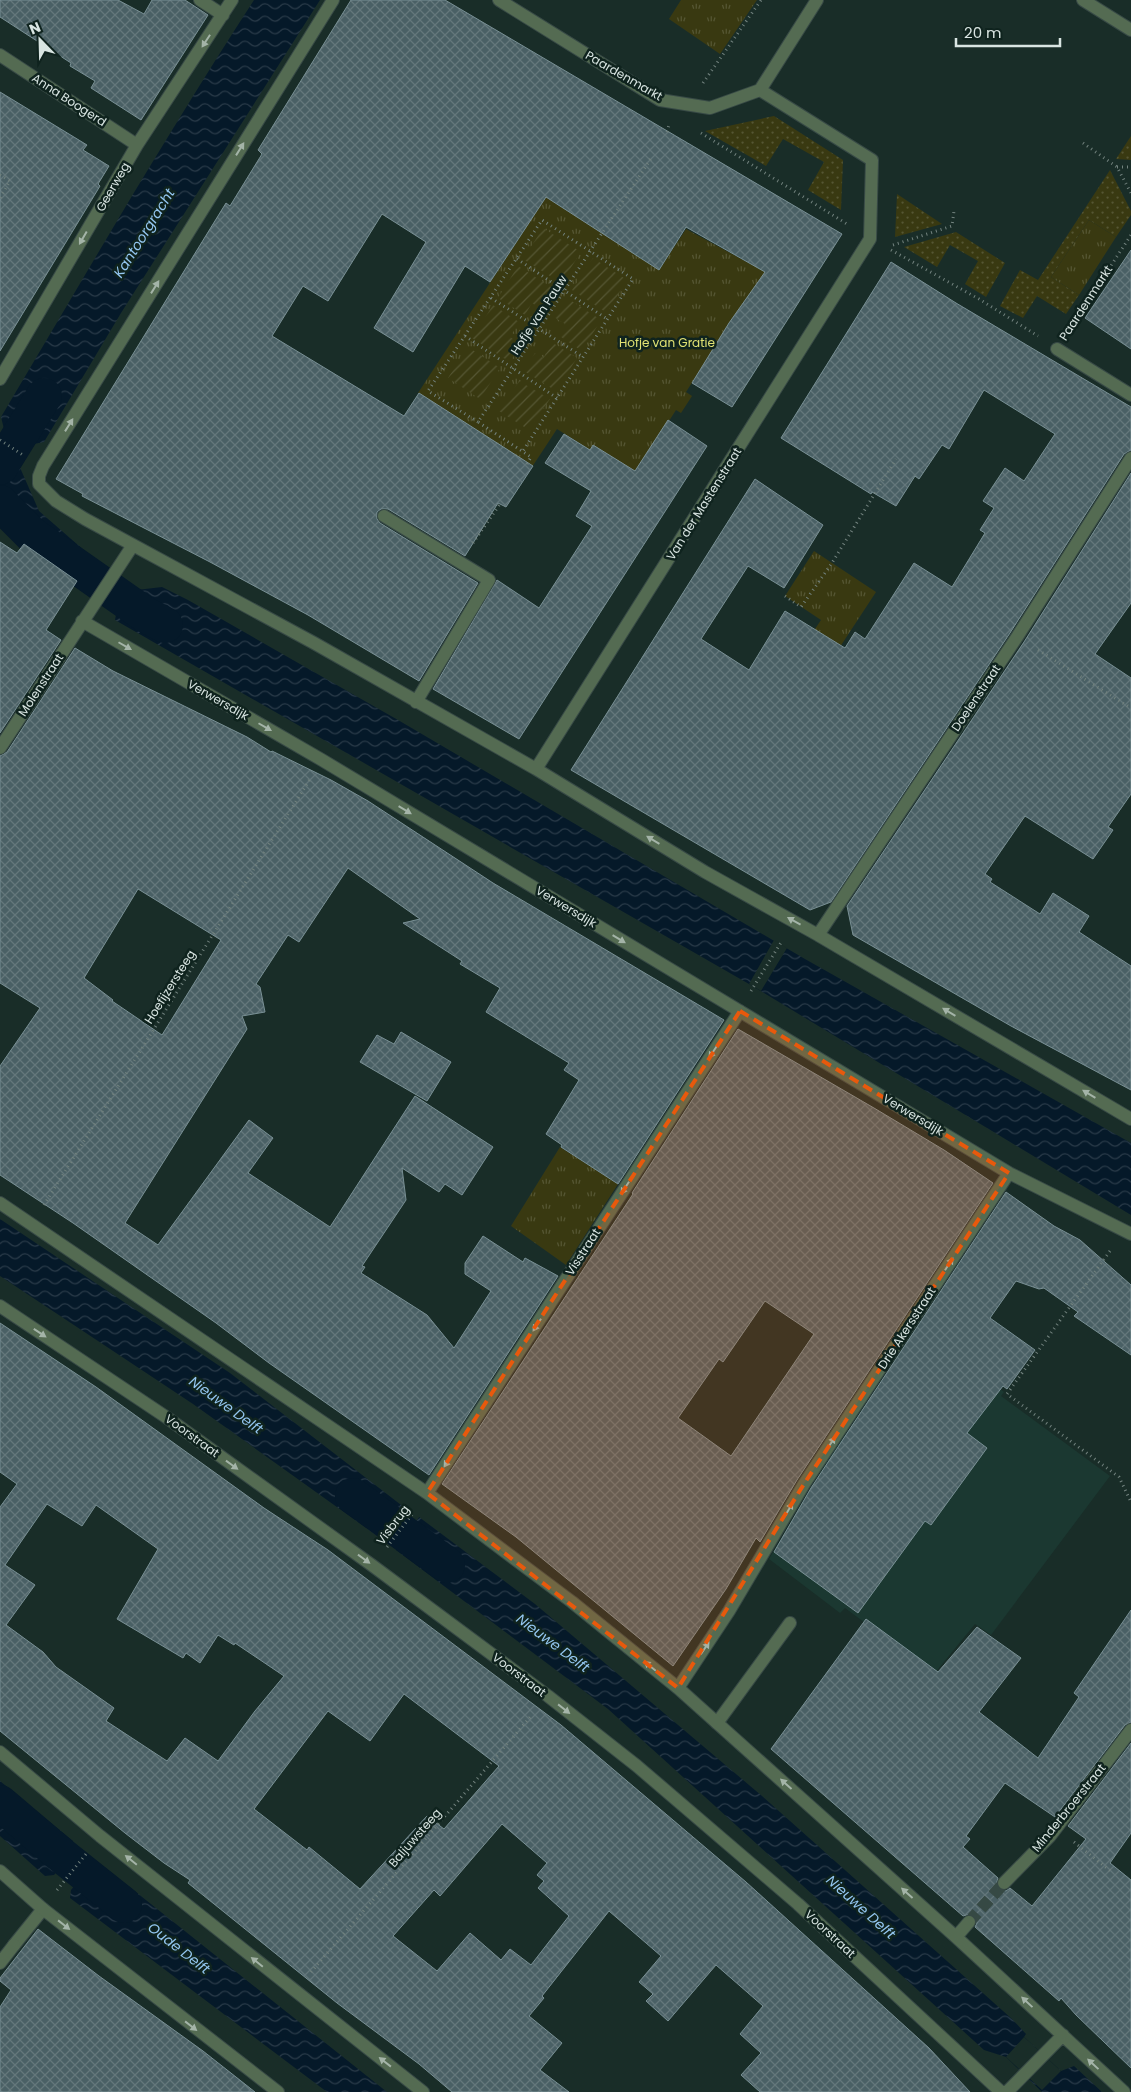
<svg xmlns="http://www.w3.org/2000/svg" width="1131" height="2092" font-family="Poppins,sans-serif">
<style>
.built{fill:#1b3831}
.grass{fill:url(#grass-dots)}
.park{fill:url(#park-tufts)}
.garden{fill:url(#garden-furrows)}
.water{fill:url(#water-waves)}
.pier{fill:#192d28}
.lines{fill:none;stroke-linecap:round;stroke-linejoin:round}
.canal{stroke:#051929;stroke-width:36}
.building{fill:url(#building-cross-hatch);stroke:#799095;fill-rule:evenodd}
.street-tunnel{stroke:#364944;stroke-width:12;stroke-dasharray:12 6;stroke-linecap:butt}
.lane-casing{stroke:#384a46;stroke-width:14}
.street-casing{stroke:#384a46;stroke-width:14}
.path{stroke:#73837f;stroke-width:3;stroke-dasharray:1 4;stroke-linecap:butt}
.lane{stroke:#546b52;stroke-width:12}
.street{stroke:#546b52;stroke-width:12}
.oneway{fill:#a4b4a8}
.marked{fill:#e8590c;fill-opacity:0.2;stroke:#e8590c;stroke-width:4;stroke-dasharray:10 6;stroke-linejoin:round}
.labels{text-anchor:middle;stroke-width:5;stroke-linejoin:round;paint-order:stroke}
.street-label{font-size:12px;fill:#d9e5e2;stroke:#0f231e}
.park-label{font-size:12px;fill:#e1e273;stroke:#0f231e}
.water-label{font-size:14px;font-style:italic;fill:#94c7f1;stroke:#0f231e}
</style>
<defs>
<pattern id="grass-dots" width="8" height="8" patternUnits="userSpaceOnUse" patternTransform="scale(1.25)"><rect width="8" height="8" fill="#393911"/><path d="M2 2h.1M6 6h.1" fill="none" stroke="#555633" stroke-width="1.8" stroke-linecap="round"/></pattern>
<pattern id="park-tufts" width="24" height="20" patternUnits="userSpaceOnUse" patternTransform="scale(1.25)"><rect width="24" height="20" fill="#393911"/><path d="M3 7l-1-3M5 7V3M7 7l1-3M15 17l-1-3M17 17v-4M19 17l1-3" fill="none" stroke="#555633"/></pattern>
<pattern id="garden-furrows" width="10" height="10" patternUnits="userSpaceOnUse" patternTransform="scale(1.25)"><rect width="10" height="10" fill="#393911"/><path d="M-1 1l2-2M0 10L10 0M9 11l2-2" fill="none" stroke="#555633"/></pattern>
<pattern id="water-waves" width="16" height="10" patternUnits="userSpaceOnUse" patternTransform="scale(1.25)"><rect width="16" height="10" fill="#051929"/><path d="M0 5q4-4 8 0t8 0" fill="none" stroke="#293a48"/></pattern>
<pattern id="building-cross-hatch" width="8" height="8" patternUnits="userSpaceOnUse" patternTransform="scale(1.25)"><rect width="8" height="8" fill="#4a6065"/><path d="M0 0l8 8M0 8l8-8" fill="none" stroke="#64777b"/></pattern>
</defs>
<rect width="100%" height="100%" fill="#192d28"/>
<path class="built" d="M921,1330L1004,1392L1001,1396L1110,1476L991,1635L975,1624L934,1674L845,1608L840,1613L769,1559L832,1453Z"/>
<path class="grass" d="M774,116L843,160L841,210L808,190L824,162L783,139L766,166L705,131Z
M1131,136V160L1116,159Z
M1110,170L1131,211V215L1116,237L1089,220L1051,277L1079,295L1066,314L1037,296L1023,318L1000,306L1020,270L1038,280Z
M897,194L942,224L895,237Z
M956,232L1005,263L986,297L965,284L978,261L950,245L937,267L904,247Z"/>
<path class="park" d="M681,0H757L720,54L669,19Z
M546,197L659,270L686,229L771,275L741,306L686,392L692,396L681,413L676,410L617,502L588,489L606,460L600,456L603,451L593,445L590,450L557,429L532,467L418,393Z
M1089,220L1116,237L1079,295L1051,277Z
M814,551L876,592L815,685L789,668L821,620L785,596Z
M560,1147L618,1184L566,1265L511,1226Z"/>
<path class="garden" d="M543,228L581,252L561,283L523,259Z
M593,258L627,280L607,313L572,290Z
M518,266L554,289L541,309L532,303L525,315L498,298Z
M567,298L601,320L582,351L558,335L565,324L554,317Z
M493,305L519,322L510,337L521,344L510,362L472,338Z
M553,343L577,358L556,391L524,371L535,353L543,358Z
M468,347L500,368L480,399L448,378Z
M519,381L550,399L529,430L499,411Z"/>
<path class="water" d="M254,0H320L121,313L44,442L29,445L4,429L1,417C84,277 165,137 254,0Z
M0,452L18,463L39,511L86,552L95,570L84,588L74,582L0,527Z
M162,587L188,600L398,720L805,959L1131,1143V1215L749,984L115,620L117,609L128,591Z
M0,1219L230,1373L405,1508L383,1540L193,1404L0,1276Z
M419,1517L535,1604L762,1796L1012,2019L1026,2034L1024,2037L1061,2071L1074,2066L1102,2092H1042L1006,2057L984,2050L608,1709L396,1550Z
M0,1781L73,1841L75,1851L54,1875L45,1876L0,1836Z
M92,1865H102L387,2092H327L70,1898L71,1890Z"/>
<path class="pier" d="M774,940L787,948L761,991L749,984Z
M405,1508L407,1509L385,1542L383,1540Z
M417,1516L419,1517L396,1550L394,1548Z
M1024,2037L1061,2071L1042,2090L1006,2057Z"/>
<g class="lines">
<path class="canal" d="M0,467L44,396
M0,503L32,535L146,615L165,625
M353,1496L447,1565
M0,1803L60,1854L124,1905"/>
</g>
<path class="building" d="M0,0H118L144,14L152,0H185L208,15L141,120L91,88L95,81L70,66L71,63L0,17Z
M351,0H445L842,234L732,407L692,383L729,323L765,272L686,227L659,270L546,197L490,282L465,266L413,352L374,328L426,242L382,214L328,301L303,286L272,336L404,416L419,393L533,466L506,507L498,503L465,556L388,509H381L377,512V519L380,523L478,583L419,681L308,615L210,562L82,496L83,494L56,479L226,203L230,206L262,154L258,150Z
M0,92L87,145L83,150L109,166L98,184L100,186L0,351Z
M1131,250V349L1085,318Z
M891,262L956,303L1131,407V450L1124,454L1010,633L831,902L810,910L571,770L755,479L823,525L784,588L748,566L701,639L749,670L785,611L845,648L855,632L865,639L914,563L952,587L985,533L980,530L994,508L983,501L1005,468L1024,481L1055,434L984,390L949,449L942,445L919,479L915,476L896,506L872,492L871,494L781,438Z
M668,420L707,446L519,739L433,689L497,580L539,608L592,526L576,516L591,491L545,463L564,434L590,450L593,445L635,471Z
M1131,473V603L1095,654L1131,678V794L1108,827L1113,830L1093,859L1025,816L985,874L992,879L990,882L1040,914L1053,893L1089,916L1079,932L1131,966V1090L1011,1026L853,935L847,906L1024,642Z
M0,542L17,553L24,544L77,581L46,630L61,640L0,733Z
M75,648L113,671L247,737L271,752L272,751L331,780L368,801L493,883L724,1020L618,1184L561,1147L562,1145L546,1134L579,1080L564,1070L569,1063L486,1012L500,988L460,964L462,961L403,923L420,919L348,868L299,942L288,935L256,984L260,987L265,1012L242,1016L247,1029L125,1223L158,1245L249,1120L273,1138L248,1173L330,1227L415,1096L493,1147L462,1195L445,1184L439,1192L402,1168L406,1200L362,1266L365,1267L361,1273L427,1315L454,1348L491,1291L465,1274V1263L483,1236L523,1262L525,1258L558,1276L429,1475L269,1363L216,1323L73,1223L0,1175V1066L40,1008L0,983V756L7,752ZM138,889L221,940L162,1035L112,1001L113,1000L84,978Z
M738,1029L874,1108L944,1150L993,1183L797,1480L760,1542L756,1538L726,1589L673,1666L516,1537L442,1484L633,1194L632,1193ZM765,1301L814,1334L731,1456L678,1418L719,1359L723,1362Z
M401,1032L451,1062L427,1101L360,1062L377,1035L394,1044Z
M1006,1192L1054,1226L1080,1240L1131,1285V1355L1074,1316L1078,1312L1044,1288L1039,1289L1016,1281L990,1318L1035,1350L1007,1389L1003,1386L967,1433L987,1448L931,1525L925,1521L858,1613L774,1552L811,1488Z
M0,1323L96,1387L264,1508L328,1550L561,1725L746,1882L929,2048L970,2092H760L741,2075L761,2053L740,2034L763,2006L716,1965L668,2021L646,2001L653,1994L639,1982L661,1956L609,1911L542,1996L544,1998L529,2016L562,2043L540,2070L569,2092H452L419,2064L337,2003L188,1883L190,1880L164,1863L125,1833L0,1731V1507L17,1484L0,1472ZM47,1504L82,1526L96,1505L158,1549L117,1619L183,1658L186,1653L200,1663L218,1635L234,1645L235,1643L284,1676L255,1711L218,1761L185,1738L167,1761L106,1721L114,1708L56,1667L43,1652L6,1625L35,1585L5,1565ZM404,1694L499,1766L444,1829L427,1816L360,1889L309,1847L307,1850L254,1809L328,1711L370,1741ZM502,1824L547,1863L537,1875L544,1881L538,1888L569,1916L531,1965L510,1949L501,1960L470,1933L437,1971L393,1936L434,1890L440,1896Z
M1131,1610V1722L1125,1725L1055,1817L1005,1783L966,1836L970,1839L963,1847L998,1878L996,1885L999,1889L1006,1891L1010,1888L1032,1906L1086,1839L1068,1826L1131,1743V1833L1110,1863L1131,1880V2068L1076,2015L1061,1998L1059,2001L975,1927L977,1923L975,1916L970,1914L963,1916L771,1749L866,1619L938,1672L977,1627L1021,1658L979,1712L1038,1758L1079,1697L1074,1693Z
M38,1929L99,1976L203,2051L255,2092H0V2007L11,1990L0,1981V1978Z"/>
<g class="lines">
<path class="street-tunnel" d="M969,1922L1004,1883"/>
<defs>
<path id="lane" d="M717,1723L790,1623
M14,1945L43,1909"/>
<path id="street" d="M200,0L223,15
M333,0L43,466L39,476V484L56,501L85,519L314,643L536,769L705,872L818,935L1131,1119
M499,0L660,100L710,108L760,90L817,0
M1083,0L1131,30
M0,55L137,145
M1057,349L1131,395
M0,379L137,145L232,0
M384,516L489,580L416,702
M82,621L322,760L1009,1173L1131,1234
M0,748L133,545
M536,769L870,239L872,160L760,90
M818,935L1017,637L1131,458
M0,1203L427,1493L572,1602L678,1688L956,1937L1124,2092
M0,1306L166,1417L373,1566L548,1696L637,1766L798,1904L1001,2092
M427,1493L740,1011
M678,1688L729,1611L804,1484L1009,1173
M0,1752L100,1836L423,2092
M0,1871L43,1909L278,2092
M1004,1883L1050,1836L1131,1730
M956,1937L969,1922
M0,1963L14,1945
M1007,2092L1063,2035"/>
</defs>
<use href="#lane" class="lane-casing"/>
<use href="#street" class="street-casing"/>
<path class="path" d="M703,83L761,0
M667,132L669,125
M701,133L847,224
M1083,143L1117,167L1131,193
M1117,167H1131
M0,175L10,181L0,198
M893,245L952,226L954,211
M891,250L979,299L1038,336
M517,259L607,319
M491,298L583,357
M1070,328L1131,235
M465,336L557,398
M478,422L428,391L542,220L633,279L523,451
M0,440L23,455
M527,464L531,457L478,422L652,157
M473,543L500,504
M785,596L801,607L832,563L896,459
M1038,650L1131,708
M751,991L782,941
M44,1205L310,779
M1110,1251L1007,1394L1119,1477L1131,1502
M387,1547L414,1512
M1074,1842L1113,1873
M57,1890L86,1854
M311,1972L532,1715"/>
<use href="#lane" class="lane"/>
<use href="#street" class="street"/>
</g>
<defs><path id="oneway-solid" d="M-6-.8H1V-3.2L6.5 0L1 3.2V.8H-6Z" transform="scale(1.25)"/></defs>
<g class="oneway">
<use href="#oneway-solid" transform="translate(206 41) rotate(123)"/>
<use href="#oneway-solid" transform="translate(240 149) rotate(-58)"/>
<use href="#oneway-solid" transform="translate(83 238) rotate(120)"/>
<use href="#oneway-solid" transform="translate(155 287) rotate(-58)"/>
<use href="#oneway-solid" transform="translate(69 425) rotate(-58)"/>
<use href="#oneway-solid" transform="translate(125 646) rotate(30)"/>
<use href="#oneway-solid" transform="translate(265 727) rotate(30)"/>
<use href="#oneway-solid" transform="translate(405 810) rotate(31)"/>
<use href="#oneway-solid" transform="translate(653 840) rotate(-149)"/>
<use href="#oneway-solid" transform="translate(794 921) rotate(-151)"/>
<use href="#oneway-solid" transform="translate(619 939) rotate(31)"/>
<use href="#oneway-solid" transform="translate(949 1012) rotate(-149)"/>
<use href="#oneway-solid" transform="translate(713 1052) rotate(123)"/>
<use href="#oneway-solid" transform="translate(1089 1094) rotate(-149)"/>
<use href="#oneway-solid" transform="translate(625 1188) rotate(123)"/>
<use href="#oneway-solid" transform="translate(949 1264) rotate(-57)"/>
<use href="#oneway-solid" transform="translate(537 1325) rotate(123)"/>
<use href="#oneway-solid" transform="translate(40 1333) rotate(34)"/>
<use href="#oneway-solid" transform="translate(831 1443) rotate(-57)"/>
<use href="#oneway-solid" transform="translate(448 1461) rotate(123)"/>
<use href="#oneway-solid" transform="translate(232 1465) rotate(36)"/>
<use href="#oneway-solid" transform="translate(789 1509) rotate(-60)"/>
<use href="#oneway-solid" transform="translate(364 1559) rotate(36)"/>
<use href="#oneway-solid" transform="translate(705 1648) rotate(-56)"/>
<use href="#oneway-solid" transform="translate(650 1666) rotate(-141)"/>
<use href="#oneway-solid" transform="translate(564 1709) rotate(38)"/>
<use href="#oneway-solid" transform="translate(786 1784) rotate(-138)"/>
<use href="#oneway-solid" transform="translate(131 1860) rotate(-141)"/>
<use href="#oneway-solid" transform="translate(907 1893) rotate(-138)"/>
<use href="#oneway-solid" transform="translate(64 1925) rotate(38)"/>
<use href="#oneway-solid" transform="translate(257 1962) rotate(-141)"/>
<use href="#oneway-solid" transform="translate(1027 2002) rotate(-137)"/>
<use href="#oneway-solid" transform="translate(191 2026) rotate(38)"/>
<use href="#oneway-solid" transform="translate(385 2062) rotate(-142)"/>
<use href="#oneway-solid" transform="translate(1093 2064) rotate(-137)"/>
</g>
<path class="marked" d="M740,1011L1009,1173L804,1484L678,1688L427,1493Z"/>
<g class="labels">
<g class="street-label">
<text transform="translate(624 76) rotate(30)" y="4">Paardenmarkt</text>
<text transform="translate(69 100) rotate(33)" y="4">Anna Boogerd</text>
<text transform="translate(113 187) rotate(-60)" y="4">Geerweg</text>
<text transform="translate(1086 303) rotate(-57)" y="4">Paardenmarkt</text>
<text transform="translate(539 315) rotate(-57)" y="4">Hofje van Pauw</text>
<text transform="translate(704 504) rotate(-58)" y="4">Van der Mastenstraat</text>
<text transform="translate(41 685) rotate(-57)" y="4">Molenstraat</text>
<text transform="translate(976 698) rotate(-56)" y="4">Doelenstraat</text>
<text transform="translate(218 700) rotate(30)" y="4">Verwersdijk</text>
<text transform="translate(566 907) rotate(31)" y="4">Verwersdijk</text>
<text transform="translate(170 987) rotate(-58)" y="4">Hoefijzersteeg</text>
<text transform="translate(913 1115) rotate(31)" y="4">Verwersdijk</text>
<text transform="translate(583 1252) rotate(-57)" y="4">Visstraat</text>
<text transform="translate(907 1328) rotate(-57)" y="4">Drie Akersstraat</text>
<text transform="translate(192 1436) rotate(36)" y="4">Voorstraat</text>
<text transform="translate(393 1525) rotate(-53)" y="4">Visbrug</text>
<text transform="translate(519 1675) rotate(37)" y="4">Voorstraat</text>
<text transform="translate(1069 1808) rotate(-51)" y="4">Minderbroerstraat</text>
<text transform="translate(415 1838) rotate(-49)" y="4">Baljuwsteeg</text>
<text transform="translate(830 1934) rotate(43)" y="4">Voorstraat</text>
</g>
<g class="park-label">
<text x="667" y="347">Hofje van Gratie</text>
</g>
<g class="water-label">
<text transform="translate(144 233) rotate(-58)" y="5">Kantoorgracht</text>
<text transform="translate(226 1405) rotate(36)" y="5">Nieuwe Delft</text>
<text transform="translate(553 1643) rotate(37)" y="5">Nieuwe Delft</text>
<text transform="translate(861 1907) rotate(42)" y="5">Nieuwe Delft</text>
<text transform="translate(179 1948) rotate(38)" y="5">Oude Delft</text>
</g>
</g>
<g transform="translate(40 40) rotate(337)" stroke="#0f231e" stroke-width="4" paint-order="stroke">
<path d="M0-4L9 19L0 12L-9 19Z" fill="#d9e5e2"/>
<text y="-8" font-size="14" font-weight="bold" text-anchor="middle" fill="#d9e5e2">N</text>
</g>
<path d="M956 38v8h104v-8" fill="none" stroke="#d9e5e2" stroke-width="2.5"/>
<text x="964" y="38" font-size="15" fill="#d9e5e2" stroke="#0f231e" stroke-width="4" paint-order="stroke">20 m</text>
</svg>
